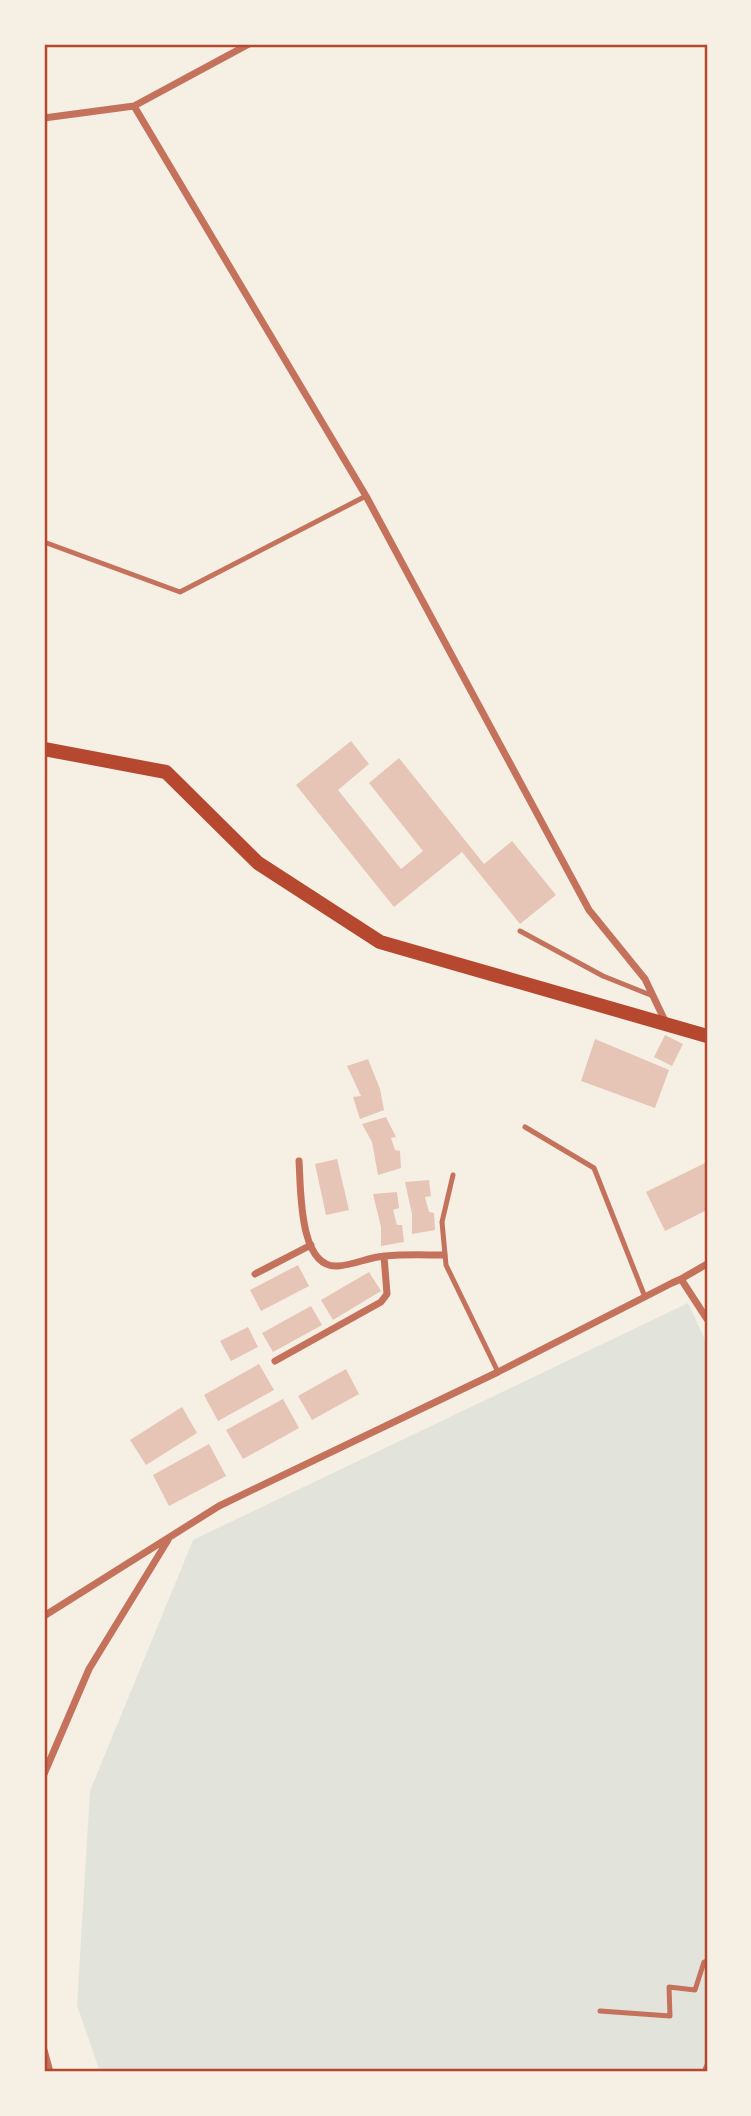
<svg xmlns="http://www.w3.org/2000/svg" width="751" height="2116" font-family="'Varela Round',sans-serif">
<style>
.green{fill:#e2e4dc}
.building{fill:#e6c5b7}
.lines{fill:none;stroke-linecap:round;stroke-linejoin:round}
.service{stroke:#c5725c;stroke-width:5}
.minor{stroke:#c5725c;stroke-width:7}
.secondary{stroke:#b5482f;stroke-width:14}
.neatline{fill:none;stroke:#b5482f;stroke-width:2.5}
</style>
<rect width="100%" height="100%" fill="#f6efe4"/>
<path class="green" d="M688,1303L707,1344V2072H100L77,2005L90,1791L193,1540Z"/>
<path class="building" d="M351,741L369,764L338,790L401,869L423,851L369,783L399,758L484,864L512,841L556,895L520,924L462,852L394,907L296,785Z
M665,1035L683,1044L672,1066L654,1057Z
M595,1039L669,1070L655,1108L581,1081Z
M368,1059L380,1089L384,1110L360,1119L353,1097L361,1096L347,1066Z
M386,1117L396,1137L391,1138L395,1150L400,1151L401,1168L378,1175L372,1142L362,1124Z
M337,1159L349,1210L326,1215L315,1164Z
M707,1162V1210L665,1231L646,1192Z
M429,1180L431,1196L425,1197L429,1212L434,1213L435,1230L412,1234V1214L405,1182Z
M397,1192L399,1208L393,1210L397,1225H402L404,1242L381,1246V1227L373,1194Z
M298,1265L309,1286L261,1311L250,1290Z
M369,1272L381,1291L333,1320L321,1300Z
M311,1306L322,1325L273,1352L262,1333Z
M248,1327L258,1347L231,1361L220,1341Z
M259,1364L274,1390L218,1421L204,1395Z
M346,1369L359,1394L312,1420L298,1396Z
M283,1399L299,1428L243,1459L226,1430Z
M182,1407L197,1433L146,1465L130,1440Z
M209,1444L226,1476L169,1506L153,1475Z"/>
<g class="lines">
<path class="service" d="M44,542L180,592L366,496
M520,931L603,976L653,996
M525,1127L594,1168L645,1297
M453,1175L442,1222L446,1265L498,1372
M600,2011L670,2016L669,1987L695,1990L704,1962L707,1961
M704,2072L707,2065"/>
<path class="minor" d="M249,44L134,106L366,496L589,910L645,979L666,1023
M44,118L134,106
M299,1161C301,1186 298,1269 338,1266C354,1265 369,1257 385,1256C405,1254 425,1255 444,1255
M255,1274L311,1245
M681,1279L707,1264
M275,1361L381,1302L387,1294L384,1256
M44,1616L219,1506L498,1372L672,1283L681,1279L707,1319
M44,1774L89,1669L168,1540
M44,2050L50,2072"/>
<path class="secondary" d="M44,749L166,772L258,863L380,942L707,1036"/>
</g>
<rect width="751" height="2116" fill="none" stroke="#f6efe4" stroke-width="91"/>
<rect x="46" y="46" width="660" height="2024" class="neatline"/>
</svg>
